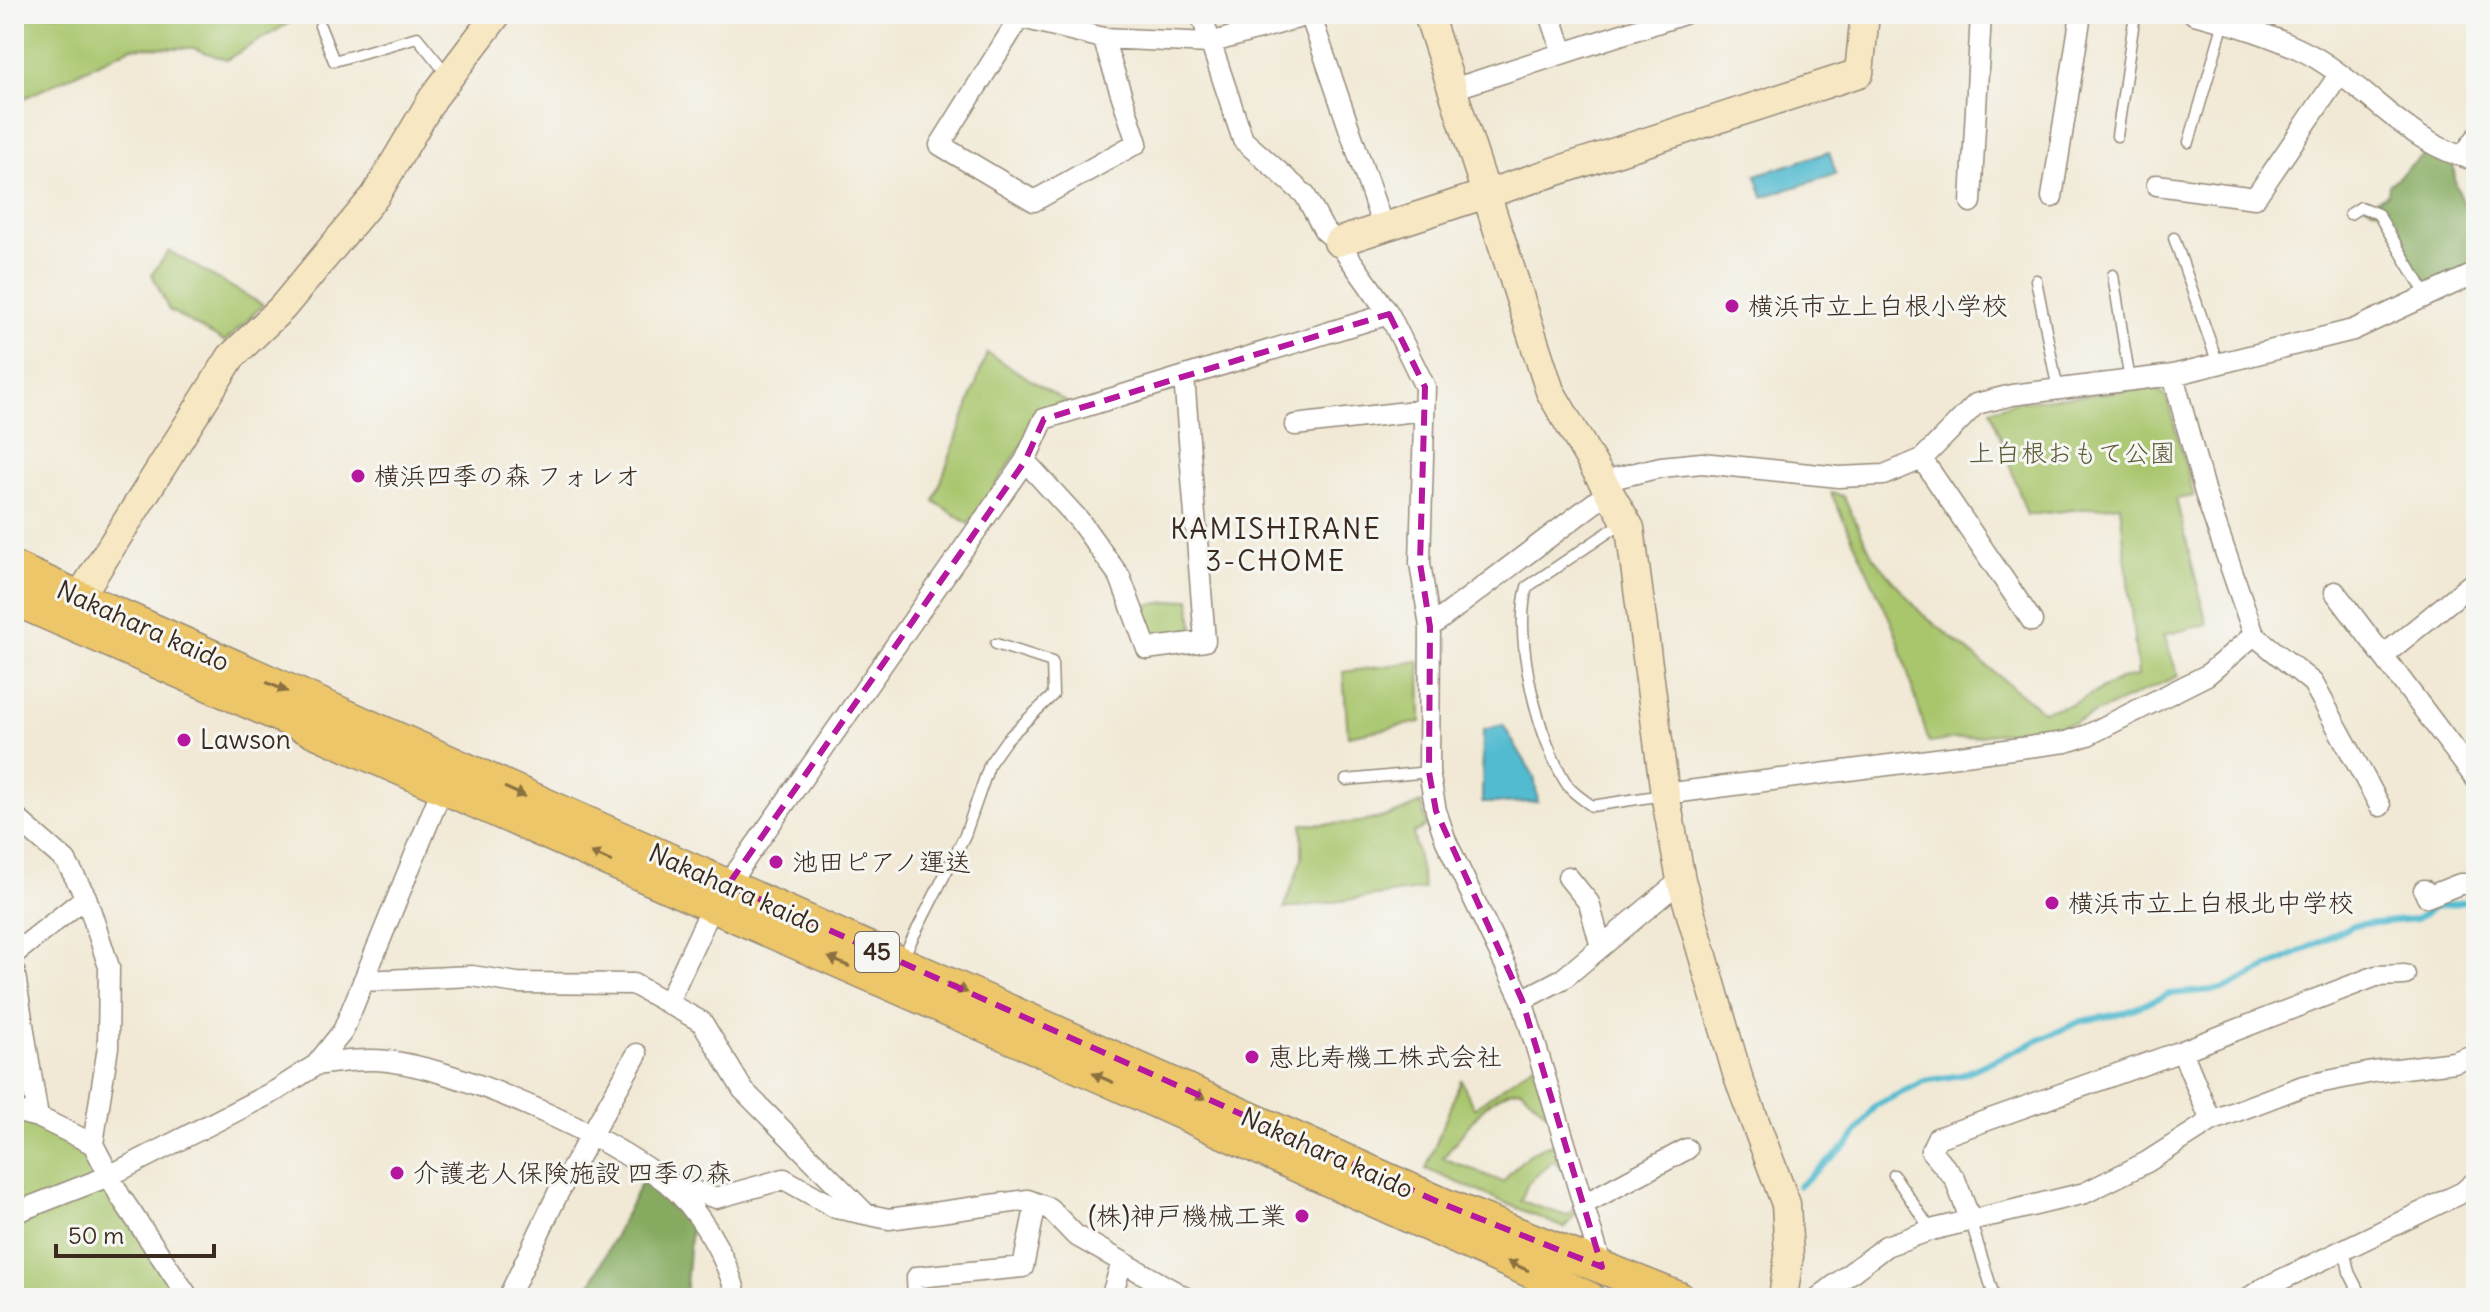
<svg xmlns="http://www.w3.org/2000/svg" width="2490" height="1312" font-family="Delius,'Klee One',sans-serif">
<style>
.green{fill:#a9c66d;stroke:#727846;stroke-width:2}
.forest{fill:#86ab60;stroke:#606a3f;stroke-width:2}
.water{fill:#52bbd0;stroke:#467277;stroke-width:2}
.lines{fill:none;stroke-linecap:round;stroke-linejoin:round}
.stream{stroke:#52bbd0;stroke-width:6}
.lane-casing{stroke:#968a7a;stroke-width:13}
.street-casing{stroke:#968a7a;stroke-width:23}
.secondary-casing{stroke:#968a7a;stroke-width:31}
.primary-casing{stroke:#968a7a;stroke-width:35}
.lane{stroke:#fff;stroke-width:10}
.street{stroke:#fff;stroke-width:20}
.secondary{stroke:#f7e8c3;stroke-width:28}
.primary{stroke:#ecc669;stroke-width:32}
.oneway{fill:#8b7040}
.marked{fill:none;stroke:#b5179e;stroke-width:6;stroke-dasharray:16 10;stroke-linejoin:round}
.poi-dot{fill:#b5179e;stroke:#f6f6f2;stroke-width:3}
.labels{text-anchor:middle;stroke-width:6;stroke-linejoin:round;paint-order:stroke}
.shield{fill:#f6f6f2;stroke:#73675e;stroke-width:2}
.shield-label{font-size:24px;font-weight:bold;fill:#3b2a1e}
.poi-label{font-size:26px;fill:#3b2a1e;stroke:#f6f6f2;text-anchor:start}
.park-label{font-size:26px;fill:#5c5936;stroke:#f6f6f2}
.street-label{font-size:26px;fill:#3b2a1e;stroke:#f6f6f2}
.neighbourhood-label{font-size:28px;letter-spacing:2px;fill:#3b2a1e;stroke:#f6f6f2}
</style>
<rect width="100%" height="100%" fill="#f6f6f2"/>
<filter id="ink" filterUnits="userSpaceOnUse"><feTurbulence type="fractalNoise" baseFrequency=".0125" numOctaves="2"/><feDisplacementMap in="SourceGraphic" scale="16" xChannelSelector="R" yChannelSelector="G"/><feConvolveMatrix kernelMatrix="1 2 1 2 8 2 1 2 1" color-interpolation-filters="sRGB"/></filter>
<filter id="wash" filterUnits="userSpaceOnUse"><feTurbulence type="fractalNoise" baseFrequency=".006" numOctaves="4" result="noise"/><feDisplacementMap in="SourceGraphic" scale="32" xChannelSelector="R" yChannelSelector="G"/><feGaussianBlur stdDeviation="1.8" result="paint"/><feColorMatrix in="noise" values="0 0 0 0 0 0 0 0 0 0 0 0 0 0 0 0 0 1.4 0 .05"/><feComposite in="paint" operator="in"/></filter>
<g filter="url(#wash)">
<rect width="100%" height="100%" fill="#f1e9d5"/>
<path class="green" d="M14,14H304L226,60L194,48L132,47L14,103Z
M169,251L263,305L225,342L169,310L152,274Z
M987,353L1070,404L1042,416L969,524L934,501Z
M2156,388L2167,398L2194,496L2176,499L2207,624L2164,635L2178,676L2074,723L1929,743L1895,630L1831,493L1843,496L1873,557L1921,613L2042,711L2073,704L2120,679L2138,676L2120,505L2027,515L1991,410L2014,402Z
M1190,599L1193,627L1187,635L1161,640L1152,636L1139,606Z
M1420,661L1421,722L1348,736L1343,672Z
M1421,803L1427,826L1413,833L1424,889L1284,909L1302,858V824C1343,825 1384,823 1421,803Z
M1534,1064L1553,1119L1521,1089C1487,1090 1464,1134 1443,1158L1503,1182C1517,1164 1535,1143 1560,1144L1570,1176L1553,1160L1528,1183L1521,1201L1567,1216L1575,1207L1580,1209L1564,1228L1426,1169L1461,1080L1474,1108Z
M14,1117L88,1149C95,1165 97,1191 114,1200L177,1298H14Z"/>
<path class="forest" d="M2427,152L2453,164L2456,185L2476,233V265L2428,288L2382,211L2366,205L2388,194L2389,185Z
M643,1179L691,1227L685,1298H584Z"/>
<path class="water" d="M1829,152L1836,174L1763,197L1756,175Z
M1503,725L1534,776L1538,802L1482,803L1483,730Z"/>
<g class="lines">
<path class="stream" d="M1799,1186L1849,1143L1875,1106L1924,1081L1961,1075L2081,1021L2124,1013L2169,994L2224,989L2354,925L2416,919L2435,907L2476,900"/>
</g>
</g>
<g filter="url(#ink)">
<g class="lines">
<defs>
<path id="lane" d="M320,26L334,61L417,37L447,74
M2117,136L2135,14
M2189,142L2224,22
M2456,156L2476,130
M2350,214L2361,207L2378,214L2427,296
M2174,238L2218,364
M2113,275L2130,381
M2036,280L2058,390
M1625,521L1527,587C1513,639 1538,740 1568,786C1574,794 1584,800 1592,806L1663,795
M1346,780L1429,772
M903,957L965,835L990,763L1007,739L1053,695L1052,662L996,644
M1894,1175L1931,1230
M1970,1219L1994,1296
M2344,1248L2349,1272L2362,1298"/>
<path id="street" d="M1022,14L940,145L1034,201L1137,143L1103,38
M1201,14L1243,140L1305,195L1324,230L1338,242L1389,314L1425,387L1420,563L1430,627L1429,772L1436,811L1446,841L1522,1000L1602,1267
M1310,14L1383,227
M1550,14L1563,53
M2194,14C2235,24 2280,37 2316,58C2372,91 2411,147 2476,160
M1011,15L1103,38L1210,43L1312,14
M1453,89L1684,14
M2157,185L2255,198L2339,75
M2052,197L2081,14
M1971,202L1981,14
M2173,375L2205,493L2254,635L2313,683L2380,806
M1295,425L1424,410
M1922,459L2032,621
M1025,461L1079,520L1120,577L1147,649L1205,641L1184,377
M1603,481L1661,467L1702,463L1839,477L1884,475L1922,459L1976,404L2012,395L2173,375L2353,330L2476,273
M2335,592L2476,779
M1430,627L1610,491
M2384,655L2476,580
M1665,794L2066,742L2088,735L2207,675L2254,635
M14,816L66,861L86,897L109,967L108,1047L93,1144L120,1196L189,1298
M1568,877L1589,903L1601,947
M2424,890L2427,897L2460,884H2476
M14,954L86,897
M14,969L38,1117
M363,981L472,976L517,983L633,984L702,1022L743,1090L866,1214
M1522,1000L1564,978L1681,880
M668,1002L712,907L1025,461L1044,419L1389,314
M2182,1051L2211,1121
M316,1065C339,1062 364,1058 388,1061C465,1071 602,1133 665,1181C699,1208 727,1257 737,1298
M14,1111L38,1117L93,1144
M666,1182L716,1198L784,1179L836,1208L889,1219L1028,1200L1049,1208L1075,1235L1186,1298
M1586,1203L1687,1149
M14,1213L109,1176L277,1090L316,1065L343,1031L446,779
M1970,1219L1955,1179L1931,1151L1937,1138L2182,1051L2376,976L2405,975
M508,1298L558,1193L637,1054
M918,1298L917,1277L1023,1267L1036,1203
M1111,1298L1122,1262
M1818,1298L1886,1246L1931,1230L2085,1193L2147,1162L2211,1121L2303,1086L2373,1072L2454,1062L2476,1054
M2249,1298L2262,1289L2463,1192L2476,1181"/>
<path id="secondary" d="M1428,14L1550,391L1630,528L1665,794L1681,880L1738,1077L1786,1204L1789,1256L1783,1298
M1338,242L1859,73L1865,14
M68,615L231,357L282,308L375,196L433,98L497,14"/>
<path id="primary" d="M14,568L1443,1204L1679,1298
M14,599L1104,1078L1589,1298"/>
</defs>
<use href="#lane" class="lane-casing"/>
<use href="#street" class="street-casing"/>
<use href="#secondary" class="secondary-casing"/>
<use href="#primary" class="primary-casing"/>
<use href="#lane" class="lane"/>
<use href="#street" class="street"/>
<use href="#secondary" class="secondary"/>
<use href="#primary" class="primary"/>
</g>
<defs><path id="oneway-solid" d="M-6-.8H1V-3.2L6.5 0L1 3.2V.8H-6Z" transform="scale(2)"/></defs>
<g class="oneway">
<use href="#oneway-solid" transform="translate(277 687) rotate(24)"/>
<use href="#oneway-solid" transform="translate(515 792) rotate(24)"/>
<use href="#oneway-solid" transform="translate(601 857) rotate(-156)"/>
<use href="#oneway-solid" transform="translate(839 962) rotate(-156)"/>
<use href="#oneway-solid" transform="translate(957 988) rotate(24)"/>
<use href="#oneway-solid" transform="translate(1103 1078) rotate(-156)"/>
<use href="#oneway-solid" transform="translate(1195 1094) rotate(24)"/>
<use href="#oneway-solid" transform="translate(1518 1266) rotate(-156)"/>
</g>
</g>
<path class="marked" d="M1389,314L1425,387L1420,563L1430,627L1429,772L1436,811L1522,1000L1602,1267L1443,1204L728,885L1025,461L1044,419Z"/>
<g class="poi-dot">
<circle cx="1732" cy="306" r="8"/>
<circle cx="358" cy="476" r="8"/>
<circle cx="184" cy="740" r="8"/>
<circle cx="776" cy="862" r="8"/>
<circle cx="2052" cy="903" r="8"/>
<circle cx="1252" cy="1057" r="8"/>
<circle cx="397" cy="1173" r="8"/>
<circle cx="1302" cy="1216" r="8"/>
</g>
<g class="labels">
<rect class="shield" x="855" y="932" width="44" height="40" rx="6"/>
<g class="shield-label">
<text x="877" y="960">45</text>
</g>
<g class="poi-label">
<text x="1748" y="315">横浜市立上白根小学校</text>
<text x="374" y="485">横浜四季の森 フォレオ</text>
<text x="200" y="749">Lawson</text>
<text x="792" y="871">池田ピアノ運送</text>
<text x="2068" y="912">横浜市立上白根北中学校</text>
<text x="1268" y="1066">恵比寿機工株式会社</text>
<text x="413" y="1182">介護老人保険施設 四季の森</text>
<text x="1286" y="1225" text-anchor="end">(株)神戸機械工業</text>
</g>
<g class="park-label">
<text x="2072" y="462">上白根おもて公園</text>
</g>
<g class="street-label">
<text transform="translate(143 626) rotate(24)" y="9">Nakahara kaido</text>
<text transform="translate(735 889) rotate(24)" y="9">Nakahara kaido</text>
<text transform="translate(1327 1153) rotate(24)" y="9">Nakahara kaido</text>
</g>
<g class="neighbourhood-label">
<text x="1276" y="539">KAMISHIRANE<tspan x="1276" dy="32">3-CHOME</tspan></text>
</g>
</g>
<rect width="2490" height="1312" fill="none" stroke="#f6f6f2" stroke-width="48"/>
<path d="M56 1244v12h158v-12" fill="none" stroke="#3b2a1e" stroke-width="4"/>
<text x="68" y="1244" font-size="24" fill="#3b2a1e" stroke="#f6f6f2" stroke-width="6" paint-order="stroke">50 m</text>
</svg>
